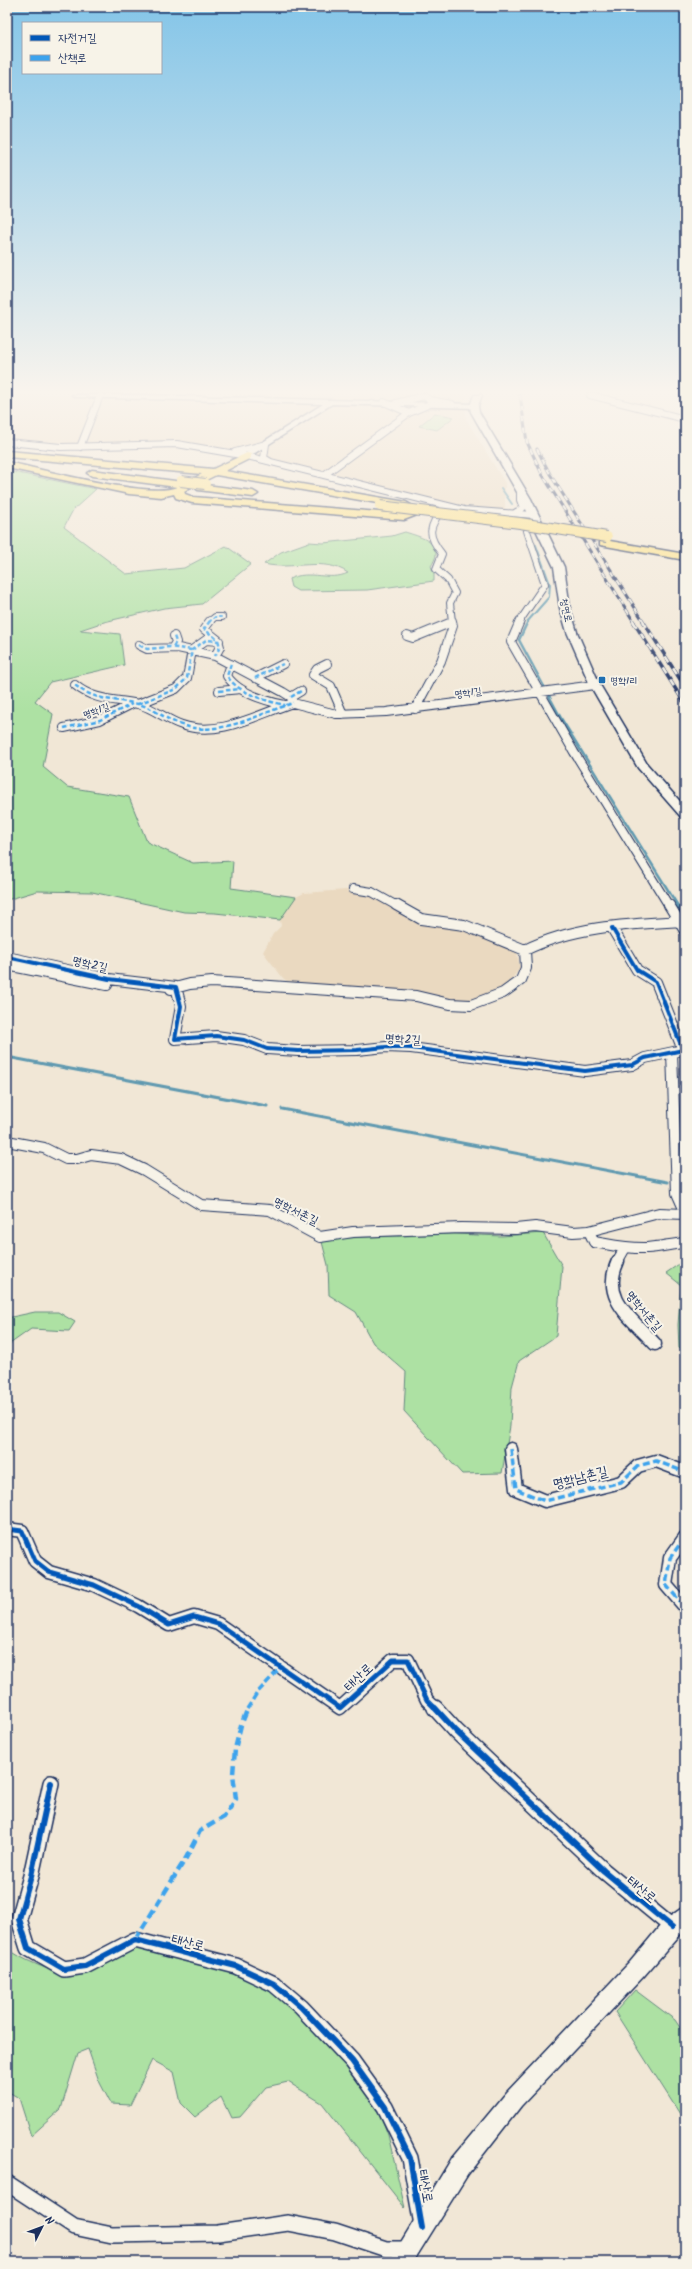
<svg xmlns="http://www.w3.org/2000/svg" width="692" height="2269" font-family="Kalam,'Poor Story',sans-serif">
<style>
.built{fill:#ead9c0}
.green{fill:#ade1a3;stroke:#648880}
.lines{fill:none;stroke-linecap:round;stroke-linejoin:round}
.stream-far2{stroke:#6099b0;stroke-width:2}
.stream-far1{stroke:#6099b0;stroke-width:2.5}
.stream{stroke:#6099b0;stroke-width:3}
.minor-far4-casing{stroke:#1b2f5e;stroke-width:8}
.minor-far3-casing{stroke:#1b2f5e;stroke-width:10}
.minor-far2-casing{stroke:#1b2f5e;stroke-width:12}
.minor-far1-casing{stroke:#1b2f5e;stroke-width:15}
.minor-casing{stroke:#1b2f5e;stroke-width:18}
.tertiary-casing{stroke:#1b2f5e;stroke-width:3}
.secondary-casing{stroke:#1b2f5e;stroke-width:3}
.trunk-casing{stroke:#1b2f5e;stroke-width:3}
.minor-far4{stroke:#f7f3e8;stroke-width:6}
.minor-far3{stroke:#f7f3e8;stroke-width:8}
.minor-far2{stroke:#f7f3e8;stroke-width:10}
.minor-far1{stroke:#f7f3e8;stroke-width:12}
.minor{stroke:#f7f3e8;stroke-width:15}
.tertiary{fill:#f7f3e8;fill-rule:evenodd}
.secondary{fill:#f7f3e8;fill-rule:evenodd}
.trunk{fill:#fde080;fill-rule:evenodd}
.rail-far1-casing{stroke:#1b2f5e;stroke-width:3}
.rail-casing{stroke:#1b2f5e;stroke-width:3.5}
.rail-far1{stroke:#f7f3e8;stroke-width:2;stroke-dasharray:5.5;stroke-linecap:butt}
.rail{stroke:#f7f3e8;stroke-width:2.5;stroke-dasharray:7;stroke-linecap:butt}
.trunk-bridge-casing{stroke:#1b2f5e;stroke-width:12;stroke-linecap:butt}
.trunk-bridge{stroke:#fde080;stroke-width:10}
.quiet-far3{stroke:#3da3ed;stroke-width:2;stroke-dasharray:3.5 2;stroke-linecap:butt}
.quiet-far2{stroke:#3da3ed;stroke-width:2.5;stroke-dasharray:4.5 2.5;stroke-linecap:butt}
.quiet-far1{stroke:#3da3ed;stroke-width:3.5;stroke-dasharray:7 3.5;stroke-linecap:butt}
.quiet{stroke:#3da3ed;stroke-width:4.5;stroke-dasharray:9 4.5;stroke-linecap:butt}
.cycleway-far2-casing{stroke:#f7f3e8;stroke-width:6}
.cycleway-far1-casing{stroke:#f7f3e8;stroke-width:8}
.cycleway-casing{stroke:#f7f3e8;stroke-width:8}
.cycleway-far2{stroke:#0057b8;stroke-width:4}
.cycleway-far1{stroke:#0057b8;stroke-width:5}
.cycleway{stroke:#0057b8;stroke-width:6}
.poi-dot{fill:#1f6fb2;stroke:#f7f3e8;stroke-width:1.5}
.labels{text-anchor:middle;stroke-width:4;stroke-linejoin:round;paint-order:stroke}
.far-street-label{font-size:10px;fill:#1b2f5e;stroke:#f7f3e8}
.far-poi-label{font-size:10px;fill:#1b2f5e;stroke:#f7f3e8;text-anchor:start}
.street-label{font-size:12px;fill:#1b2f5e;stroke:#f7f3e8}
.near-street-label{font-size:14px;fill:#1b2f5e;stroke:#f7f3e8}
</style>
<rect width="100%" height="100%" fill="#f1e7d6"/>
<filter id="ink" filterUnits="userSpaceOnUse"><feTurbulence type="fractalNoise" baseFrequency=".025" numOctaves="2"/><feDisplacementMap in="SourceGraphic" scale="8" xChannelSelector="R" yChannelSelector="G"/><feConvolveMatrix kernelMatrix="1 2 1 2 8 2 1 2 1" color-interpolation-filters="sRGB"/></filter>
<g filter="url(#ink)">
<path class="built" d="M7,395H468L465,399L466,419L505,483V510L468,507L230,449L171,441L65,443L7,439Z
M346,890L368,893L402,915L419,923L460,928L500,943L517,953L520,968L507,985L476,1002L293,986L283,978L263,952L273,934L281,926L280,920L296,897L304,893Z"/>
<path class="green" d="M435,413L454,417L437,430L419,426Z
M8,471L96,489L73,510L64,527L126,574L184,568L226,546L251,564L202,604L164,608L104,622L80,630L120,634L124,665L50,682L35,701L53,714L43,767L67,787L129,797L147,842L193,863L233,861L231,888L296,897L280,920L215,913L184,912L92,892L37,891L7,900Z
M405,532C414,535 437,540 436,554C436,557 433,563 431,566L434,574V581L367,590L298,591L291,587L289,579C310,569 329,582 348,573C324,556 291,571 264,564L281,552L309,542L323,543L392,536Z
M543,1233L562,1266L556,1336L519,1361L512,1387L510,1426L502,1473L462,1474L404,1411L406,1372L373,1343L356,1312L329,1295L328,1265L322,1242L344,1238L454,1234L502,1236Z
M685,1260V1354L679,1348L678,1325L681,1285L666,1273Z
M35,1312H58L75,1322L69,1331L31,1329L7,1346V1318Z
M138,1947L226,1970L265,1987L296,2011L344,2061L379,2111L388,2135L405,2208L322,2103L288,2082L266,2087L240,2117L231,2118L221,2097L195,2117L181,2103L174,2072L152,2060L130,2105L111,2104L99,2081L88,2049L78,2053L61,2109L31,2136L19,2098L7,2091V1948C23,1961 45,1967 64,1976Z
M635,1990L675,2020L685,2035V2122L615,2012Z"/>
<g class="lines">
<path class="stream-far2" d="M501,488L512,504
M527,622L549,597L550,584L536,545"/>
<path class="stream-far1" d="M528,621L519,640L562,720L678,906"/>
<path class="stream" d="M677,905L685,918
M7,1057L267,1106
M282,1109L668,1182
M683,1185H685"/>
<defs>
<path id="minor-far4" d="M590,395L685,419
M424,396L430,400L452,404
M384,402L409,413L430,404
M396,403L424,396
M7,442L61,447L177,444L247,456L464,510L534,515
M80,447L100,396
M235,452L266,444L264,458L271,462
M324,475L409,413
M443,507C429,528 426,534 442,554L436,569L448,580L455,593L450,603L452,622
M513,514L523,508L520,500V489
M209,622L215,617H222
M519,622L545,584L527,531"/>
<path id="minor-far3" d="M210,621L204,629L218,640L220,647L215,656
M520,621L511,642L574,752L669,906
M407,636L413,638L452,622
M139,645L147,649L178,648L215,656L283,692L291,697L293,703L336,714L386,712L595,685
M173,647L176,642L174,636
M231,664L227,676C238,693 266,701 285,705
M327,664L317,669L313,675L331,686L343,714
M255,678L283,664
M75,685C94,701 115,699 138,704C154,708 166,720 182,725C219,738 258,714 293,703
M219,691L241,689
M291,697L301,691
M138,704L176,689L187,678L192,650L206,640L219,641
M415,709L441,661L453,626L452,621
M64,728L100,720L132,704
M353,889L372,892L397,906"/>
<path id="minor-far2" d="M396,905L421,919L464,925L525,950C573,926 630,924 683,921
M669,905L685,931
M7,957L109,979L176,987L181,1006L175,1039L216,1036L244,1040L267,1049L298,1051L357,1050L386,1047L411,1048L585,1071L632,1065L645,1058L683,1050L656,982L637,970L612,928
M7,965L107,985
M171,989L190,984L212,982L416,996L450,1004L471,1005L503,993L521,980L526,968L525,950
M672,1053L677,1193L685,1211
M7,1141L44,1148L66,1159H77L91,1155L121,1159L144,1170L201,1205L270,1210L320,1237L353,1232L461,1228L516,1229L535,1227L573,1232L589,1231L659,1213L685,1214
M589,1231L594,1242C612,1245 629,1249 647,1248C660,1247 672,1244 685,1243
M617,1262L625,1248"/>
<path id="minor-far1" d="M618,1261C600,1299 632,1318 655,1344
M511,1449L516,1489L545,1501L621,1482L638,1466L656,1461L685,1472
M7,1529L22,1531L35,1561L49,1572L94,1585L138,1606L169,1625L194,1617L218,1624L340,1708L393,1660H408L427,1700L436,1709
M685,1537L670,1558L666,1585L685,1607"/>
<path id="minor" d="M435,1708L456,1731L604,1871L672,1927
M51,1783L31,1876L19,1919L28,1948L64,1969L85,1966L135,1940L236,1966L274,1984L301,2007L352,2061L385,2107L410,2158L422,2225
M7,2183L74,2227L112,2235L218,2233L288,2223L335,2232L386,2249H408"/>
<path id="tertiary" d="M72,395H146L474,404L478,406L474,408L332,404L247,458L243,456L244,454L323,404L76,397Z
M685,1906V1929L644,1976L521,2106L468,2174L413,2262H389L452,2158L507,2092L630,1962L665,1920Z"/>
<path id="secondary" d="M474,395H482L478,406L479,412L531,499L564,567L570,608L577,632L600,685L647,764L685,807V818L681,817L638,768L590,685L567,632L560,608L554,567L521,499L471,412L470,406Z"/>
<path id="trunk" d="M7,451L213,469L247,453L251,454V458L225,471L406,502L411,505L406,508L216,475L198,484L253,491L258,494L253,497L198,490L193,486L184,491L185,494L193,497L404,514L412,512L417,515L404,520L192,503L176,498L174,494L161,497L129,494L7,468V462C42,469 148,499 177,487L92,476L87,473L92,470L175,481L179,482V486L202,474L7,457Z
M604,540L685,554V560L600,545V541Z"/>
</defs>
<use href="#minor-far4" class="minor-far4-casing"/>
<use href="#minor-far3" class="minor-far3-casing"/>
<use href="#minor-far2" class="minor-far2-casing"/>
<use href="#minor-far1" class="minor-far1-casing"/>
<use href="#minor" class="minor-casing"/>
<use href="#tertiary" class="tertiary-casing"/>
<use href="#secondary" class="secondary-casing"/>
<use href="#trunk" class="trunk-casing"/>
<use href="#minor-far4" class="minor-far4"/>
<use href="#minor-far3" class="minor-far3"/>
<use href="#minor-far2" class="minor-far2"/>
<use href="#minor-far1" class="minor-far1"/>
<use href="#minor" class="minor"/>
<use href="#tertiary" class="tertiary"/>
<use href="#secondary" class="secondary"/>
<use href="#trunk" class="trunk"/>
<defs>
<path id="rail-far1" d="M520,395L527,442L542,474L634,622
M537,449L550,474L644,622"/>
<path id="rail" d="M633,621L685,704
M643,621L685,687"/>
</defs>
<use href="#rail-far1" class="rail-far1-casing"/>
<use href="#rail" class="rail-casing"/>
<use href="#rail-far1" class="rail-far1"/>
<use href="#rail" class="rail"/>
<defs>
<path id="trunk-bridge" d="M181,481L205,484
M380,506L520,523L607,537"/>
</defs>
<use href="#trunk-bridge" class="trunk-bridge-casing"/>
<use href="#trunk-bridge" class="trunk-bridge"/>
<path class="quiet-far3" d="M209,622L215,617H222"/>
<path class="quiet-far2" d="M210,621L204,629L218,640L220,647L215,656
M139,645L147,649L170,647L192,650
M173,647L176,642L174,636
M231,664L227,676C238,693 266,701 285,705
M255,678L283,664
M75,685C94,701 115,699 138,704C154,708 166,720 182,725C219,738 258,714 293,703
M219,691L241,689
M291,697L301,691
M138,704L176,689L187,678L192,650L206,640L219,641
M64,728L100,720L132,704"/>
<path class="quiet-far1" d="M511,1449L516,1489L545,1501L621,1482L638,1466L656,1461L685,1472
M685,1537L670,1558L666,1585L685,1607
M247,1709L257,1693L281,1667"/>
<path class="quiet" d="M135,1940L186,1858L200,1831L224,1817L236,1799L233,1774L235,1749L241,1725L248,1708"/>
<defs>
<path id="cycleway-far2" d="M7,957L109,979L176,987L181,1006L175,1039L216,1036L244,1040L267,1049L298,1051L357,1050L386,1047L411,1048L585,1071L632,1065L645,1058L683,1050L656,982L637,970L612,928"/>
<path id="cycleway-far1" d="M7,1529L22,1531L35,1561L49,1572L94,1585L138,1606L169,1625L194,1617L218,1624L340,1708L393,1660H408L427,1700L436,1709"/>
<path id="cycleway" d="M435,1708L456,1731L604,1871L672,1927
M51,1783L31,1876L19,1919L28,1948L64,1969L85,1966L135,1940L236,1966L274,1984L301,2007L352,2061L385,2107L410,2158L422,2228"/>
</defs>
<use href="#cycleway-far2" class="cycleway-far2-casing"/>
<use href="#cycleway-far1" class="cycleway-far1-casing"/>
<use href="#cycleway" class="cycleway-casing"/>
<use href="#cycleway-far2" class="cycleway-far2"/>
<use href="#cycleway-far1" class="cycleway-far1"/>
<use href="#cycleway" class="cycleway"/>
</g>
</g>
<linearGradient id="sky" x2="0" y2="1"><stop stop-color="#84c5e8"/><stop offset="0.55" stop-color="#f9f4ed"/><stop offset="1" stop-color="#f9f4ed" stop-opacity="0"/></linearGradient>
<rect width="692" height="712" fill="url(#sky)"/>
<rect class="poi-dot" x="598" y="676" width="8" height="8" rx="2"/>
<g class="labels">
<g class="far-street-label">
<text transform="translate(567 610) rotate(78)" y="4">청연로</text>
<text transform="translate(468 692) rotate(-8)" y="4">명학1길</text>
<text transform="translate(96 710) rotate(-20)" y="4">명학1길</text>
</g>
<g class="far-poi-label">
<text x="610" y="684">명학1리</text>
</g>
<g class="street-label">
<text transform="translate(90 964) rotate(13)" y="4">명학2길</text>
<text transform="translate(403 1039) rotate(3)" y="4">명학2길</text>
<text transform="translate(296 1211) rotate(26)" y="4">명학서촌길</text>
<text transform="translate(644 1311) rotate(50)" y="4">명학서촌길</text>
</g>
<g class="near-street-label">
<text transform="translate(580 1477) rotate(-14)" y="5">명학남촌길</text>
<text transform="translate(358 1677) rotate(-43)" y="5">태산로</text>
<text transform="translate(642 1889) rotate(40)" y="5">태산로</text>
<text transform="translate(188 1942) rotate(15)" y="5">태산로</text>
<text transform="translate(426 2186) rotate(80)" y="5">태산로</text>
</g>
</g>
<rect width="692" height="2269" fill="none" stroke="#f7f3e8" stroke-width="24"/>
<rect x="12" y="12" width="668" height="2245" fill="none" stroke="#1b2f5e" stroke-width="1.5" filter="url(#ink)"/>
<rect x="22" y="22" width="140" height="52" fill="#f7f3e8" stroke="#9fa5b1"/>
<rect x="30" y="35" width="20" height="6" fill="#0057b8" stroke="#9fa5b1"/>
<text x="58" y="42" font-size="12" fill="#1b2f5e">자전거길</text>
<rect x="30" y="55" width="20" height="6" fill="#3da3ed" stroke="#9fa5b1"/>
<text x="58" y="62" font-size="12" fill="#1b2f5e">산책로</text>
<g transform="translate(42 2227) rotate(48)" stroke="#f7f3e8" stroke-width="3" paint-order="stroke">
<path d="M0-3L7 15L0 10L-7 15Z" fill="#1b2f5e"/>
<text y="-6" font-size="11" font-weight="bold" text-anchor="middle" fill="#1b2f5e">N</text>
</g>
</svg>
